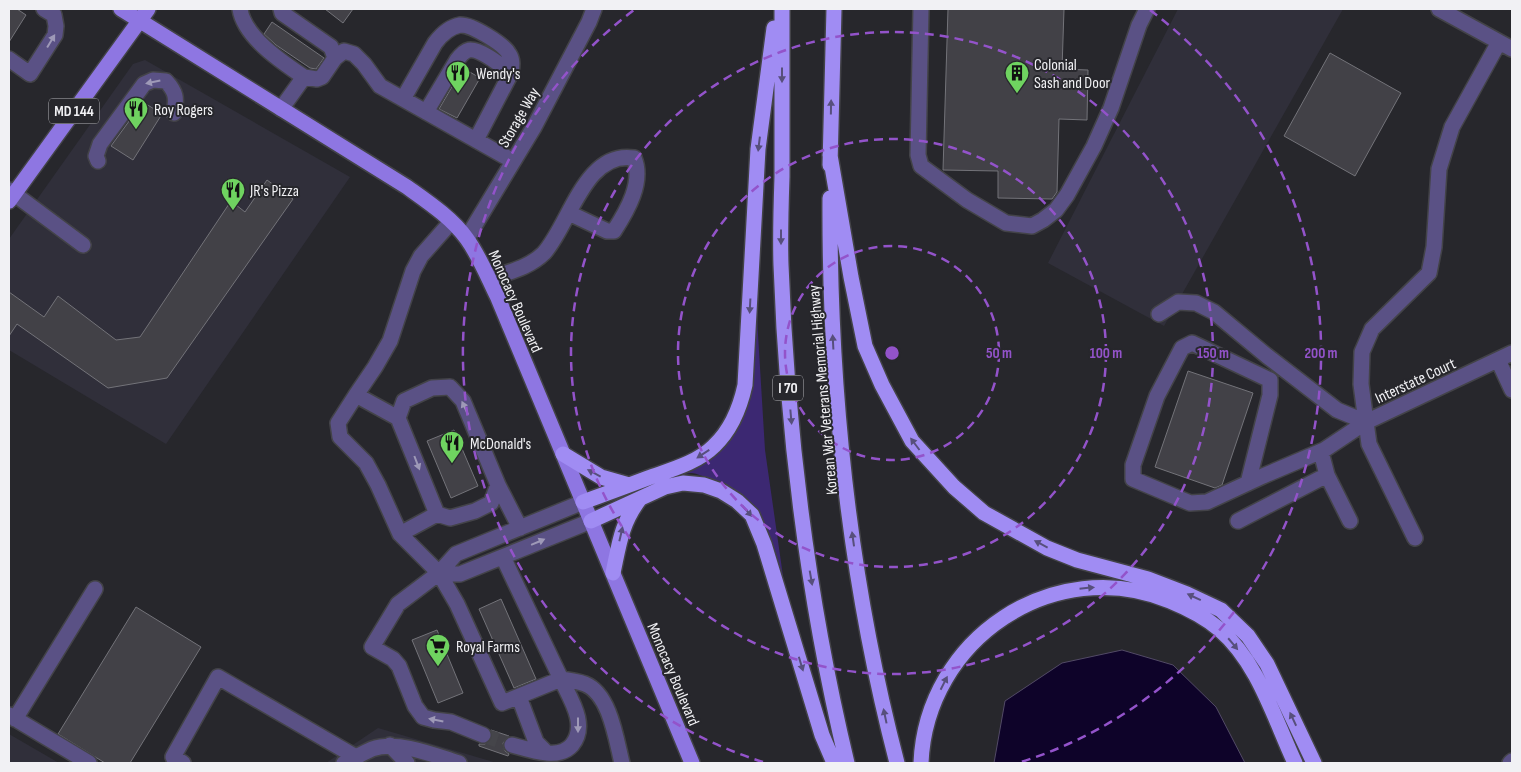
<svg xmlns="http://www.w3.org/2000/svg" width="1521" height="772" font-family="'Sofia Sans Condensed',sans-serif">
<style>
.built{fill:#302f3a}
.green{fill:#3c2872}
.water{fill:#0e0329;stroke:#524a66}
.building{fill:#424147;stroke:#737379}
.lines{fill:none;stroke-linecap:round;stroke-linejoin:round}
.minor-tunnel{stroke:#45454a;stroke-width:15;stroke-dasharray:15 8;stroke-linecap:butt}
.minor-casing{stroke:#434348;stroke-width:18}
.major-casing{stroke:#434348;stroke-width:18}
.highway-casing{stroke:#434348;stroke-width:18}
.minor{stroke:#5a5185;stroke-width:15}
.major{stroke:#8e76e2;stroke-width:15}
.highway{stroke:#a08cf3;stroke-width:15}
.oneway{fill:#9e99b7}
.oneway2{fill:#574f7c}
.ring{fill:none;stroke:#9353ca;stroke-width:2.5;stroke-dasharray:9 6}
.labels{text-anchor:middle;stroke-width:4;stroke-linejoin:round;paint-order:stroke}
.shield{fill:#27272c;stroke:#b4b4b8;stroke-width:1}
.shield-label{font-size:15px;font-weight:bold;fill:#f1f1f4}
.poi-label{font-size:16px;fill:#f1f1f4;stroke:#27272c;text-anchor:start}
.street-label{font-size:16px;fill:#f1f1f4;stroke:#27272c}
.centre{fill:#9353ca;stroke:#27272c;stroke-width:2.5}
.ring-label{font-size:15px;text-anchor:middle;font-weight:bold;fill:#9353ca;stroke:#27272c;stroke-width:4;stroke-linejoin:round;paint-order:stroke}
</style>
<rect width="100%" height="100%" fill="#27272c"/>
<path class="built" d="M1178,9H1343L1164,326L1048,263Z
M145,60L350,177L166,444L9,350V239L133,64Z
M378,728L497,763H326Z
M9,734L59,763H9Z"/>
<path class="green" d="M757,318L765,450L784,583C771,537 764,497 713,480C706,478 697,473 691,473C680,473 661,483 650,486L649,484C664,478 681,474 696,467C757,438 753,377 757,318Z"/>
<path class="water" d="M1122,650L1173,665L1216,707L1245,763H994L1005,701L1062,663Z"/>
<path class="building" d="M9,9H17L26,15L9,42Z
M325,9H353L343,23Z
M948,9H1064L1062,69L1088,70L1087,120L1059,119L1057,192L1052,199L998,198V171L943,170Z
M272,22L324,58L316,69L310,68L276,45L264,34Z
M1330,53L1401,93L1355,176L1284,136Z
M463,68L480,78L457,118L439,109Z
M143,102L162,114L133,160L111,146Z
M267,180L293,199L167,378L108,388L17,324L9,336V292L44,317L58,296L116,340L140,337L231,201L245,212Z
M1188,371L1253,393L1222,485L1215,488L1155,467Z
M454,430L478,486L451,498L427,441Z
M501,599L536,679L514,688L479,609Z
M136,607L201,647L130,763H105L58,734Z
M437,630L463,693L438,703L412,640Z
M491,730L509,736L503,743L505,751L509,754L508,756L479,746V744H485L491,739Z"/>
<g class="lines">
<path class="minor-tunnel" d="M483,735L512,745"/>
<defs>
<path id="minor" d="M240,9C244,37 282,62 304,77
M281,9L282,13L331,47L335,58
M921,9L918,155L921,166L967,200L1006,223L1032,226L1043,220L1056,210L1067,195L1094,146L1111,108L1139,25L1147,9
M1439,9L1512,49
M9,59L30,74L55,35L56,26L54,15L44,9
M403,99L435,43C441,35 449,27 460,25C471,24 504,44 509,54C513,60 512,66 511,73L476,140
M281,109L304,77L317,79L322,77L335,58L344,51L354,54L364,64L380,86L513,161
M426,112L457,60C460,56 464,51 469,50C480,48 503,67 511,73
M98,161L96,156L100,144L144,84L153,80L166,81C176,92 177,98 174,113
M9,190L83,245
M467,238L534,127L589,22L594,9
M489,279C508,272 529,268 544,253C570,224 585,150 634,158C644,182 627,211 614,231H607L569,213
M1159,314L1178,302L1196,303L1214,312L1267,356L1337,410L1366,422
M1498,360L1512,390
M356,395L338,423L340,437L366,463L378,485L400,534L439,573L457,604L502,703L561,679C571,700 588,725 572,745C566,752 556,754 547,753C535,752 523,748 512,745
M398,418L404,401L432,388L450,387L463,401L498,485L491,503L475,511L450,518L437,514L398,418L356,395L375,367L390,341L413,271L421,256L451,222
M1366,422L1361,384L1362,352L1372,329L1429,273L1434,247L1439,169L1452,127L1499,42
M1321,452L1327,475L1350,521
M1248,483L1270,395V380L1192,343L1182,348L1157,396L1133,465V479L1190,503L1207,502L1263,476L1324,450L1366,422
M498,485L520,528
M1238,521L1327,475
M400,534L437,514
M1415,538L1369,444L1366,422L1512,353
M503,557L561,679C569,680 577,681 585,684C610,694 616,739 622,763
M439,573L460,574L591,521
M519,697L536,742L547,753
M9,715L89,763
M15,719L95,589
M483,735L451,722L434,720L423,717L415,706L399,666L393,659L372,647L398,604L439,573L456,554L583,502
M390,745L407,763
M183,763L173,757L218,677L356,757
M344,763C353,759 363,753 372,749C398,740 434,755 459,763
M1510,763L1512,761"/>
<path id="major" d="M121,9L407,187C428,202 452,218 467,239C480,257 488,278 498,298L692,763
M9,201L148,9"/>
<path id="highway" d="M782,9C782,65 782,121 782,177C781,206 780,235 781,265C787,432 808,600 847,763
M830,155L851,277L865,346L882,385L912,441L954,487L984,513L1047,548L1077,560L1148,579L1187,594L1221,610L1248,636L1267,664L1314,763
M830,165L834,9
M830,198C829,387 849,579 897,763
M563,454L601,477L629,485
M583,502C605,494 627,486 648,478C670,470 697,463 714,446C732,429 740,408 745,385L758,149L774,28
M591,521L665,487L683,483L704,485L721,491L737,501L752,515L764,544L822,735L834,763
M613,573C619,545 621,524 639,500
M921,763C926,639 1054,553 1170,601C1187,608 1205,617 1219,629C1258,662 1274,718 1295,763"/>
</defs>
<use href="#minor" class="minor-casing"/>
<use href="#major" class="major-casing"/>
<use href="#highway" class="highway-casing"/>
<use href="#minor" class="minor"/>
<use href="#major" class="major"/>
<use href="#highway" class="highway"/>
</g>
<defs><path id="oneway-solid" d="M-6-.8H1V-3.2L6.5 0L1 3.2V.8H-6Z" transform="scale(1.25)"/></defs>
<g class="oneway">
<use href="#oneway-solid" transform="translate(51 41) rotate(-59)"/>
<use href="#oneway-solid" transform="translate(153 82) rotate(168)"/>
<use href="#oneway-solid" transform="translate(465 408) rotate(-115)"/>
<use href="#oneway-solid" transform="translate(417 463) rotate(69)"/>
<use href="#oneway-solid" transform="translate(538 542) rotate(-23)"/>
<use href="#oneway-solid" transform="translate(436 720) rotate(-169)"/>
<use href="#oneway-solid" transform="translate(578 725) rotate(90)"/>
</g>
<g class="oneway2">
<use href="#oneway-solid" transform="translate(782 75) rotate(90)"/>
<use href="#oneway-solid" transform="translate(831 107) rotate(-89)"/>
<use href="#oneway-solid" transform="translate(759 144) rotate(97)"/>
<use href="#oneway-solid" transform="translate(781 237) rotate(90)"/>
<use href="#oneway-solid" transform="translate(750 306) rotate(93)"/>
<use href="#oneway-solid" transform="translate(833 342) rotate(-93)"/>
<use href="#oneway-solid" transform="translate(791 417) rotate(85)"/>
<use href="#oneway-solid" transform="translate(915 444) rotate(-127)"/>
<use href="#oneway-solid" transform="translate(703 454) rotate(147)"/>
<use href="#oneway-solid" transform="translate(594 473) rotate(-152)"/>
<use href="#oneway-solid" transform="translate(747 511) rotate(48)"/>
<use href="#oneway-solid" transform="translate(621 534) rotate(-77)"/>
<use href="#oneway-solid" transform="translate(853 539) rotate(-98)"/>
<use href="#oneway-solid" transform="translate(1041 544) rotate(-152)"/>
<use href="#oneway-solid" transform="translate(811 578) rotate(80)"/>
<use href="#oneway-solid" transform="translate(1087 588) rotate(-6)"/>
<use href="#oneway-solid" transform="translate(1194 597) rotate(-155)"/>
<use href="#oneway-solid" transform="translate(1233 644) rotate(50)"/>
<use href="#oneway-solid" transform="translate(801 664) rotate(73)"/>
<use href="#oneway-solid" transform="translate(944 683) rotate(-63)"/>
<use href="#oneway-solid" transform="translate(885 716) rotate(-102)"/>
<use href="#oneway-solid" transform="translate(1293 719) rotate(-115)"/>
</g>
<g class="ring">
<circle cx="892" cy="353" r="107"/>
<circle cx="892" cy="353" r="214"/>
<circle cx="892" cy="353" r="321"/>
<path d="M763 762A429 429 0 0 1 634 10M1150 10A429 429 0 0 1 1021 762"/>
</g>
<defs>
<symbol id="restaurant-pin" viewBox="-11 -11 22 30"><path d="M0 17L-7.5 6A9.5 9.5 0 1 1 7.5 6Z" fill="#6fd360" stroke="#27272c"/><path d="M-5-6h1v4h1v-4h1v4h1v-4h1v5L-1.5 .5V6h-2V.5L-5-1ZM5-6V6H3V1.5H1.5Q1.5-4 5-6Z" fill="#111"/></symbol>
<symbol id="building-pin" viewBox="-11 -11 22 30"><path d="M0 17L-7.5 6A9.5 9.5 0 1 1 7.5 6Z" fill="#6fd360" stroke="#27272c"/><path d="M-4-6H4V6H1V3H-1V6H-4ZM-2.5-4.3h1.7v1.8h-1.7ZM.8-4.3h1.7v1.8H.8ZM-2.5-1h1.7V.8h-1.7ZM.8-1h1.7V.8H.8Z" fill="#111"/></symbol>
<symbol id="supermarket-pin" viewBox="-11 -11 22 30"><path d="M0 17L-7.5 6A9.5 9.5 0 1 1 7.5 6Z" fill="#6fd360" stroke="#27272c"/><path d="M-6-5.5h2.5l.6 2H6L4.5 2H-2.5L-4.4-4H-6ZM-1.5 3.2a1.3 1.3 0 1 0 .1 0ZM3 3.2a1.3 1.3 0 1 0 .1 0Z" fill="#111"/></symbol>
</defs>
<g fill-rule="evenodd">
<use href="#restaurant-pin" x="444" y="59" width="28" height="38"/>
<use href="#building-pin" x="1003" y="59" width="28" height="38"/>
<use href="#restaurant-pin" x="122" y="95" width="28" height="38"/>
<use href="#restaurant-pin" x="219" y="176" width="28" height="38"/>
<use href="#restaurant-pin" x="438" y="429" width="28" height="38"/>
<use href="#supermarket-pin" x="424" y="632" width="28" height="38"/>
</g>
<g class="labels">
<g class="shield">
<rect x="49" y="98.5" width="50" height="25" rx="4"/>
<rect x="773" y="375.5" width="30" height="25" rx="4"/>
</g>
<g class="shield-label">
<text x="74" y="116">MD 144</text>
<text x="788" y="393">I 70</text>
</g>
<g class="poi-label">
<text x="1034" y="70">Colonial<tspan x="1034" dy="18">Sash and Door</tspan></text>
<text x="476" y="79">Wendy's</text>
<text x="154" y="115">Roy Rogers</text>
<text x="250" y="196">JR's Pizza</text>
<text x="470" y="449">McDonald's</text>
<text x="456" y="652">Royal Farms</text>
</g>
<g class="street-label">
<text transform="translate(518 117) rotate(-60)" y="6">Storage Way</text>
<text transform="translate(516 301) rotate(66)" y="6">Monocacy Boulevard</text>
<text transform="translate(1415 380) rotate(-25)" y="6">Interstate Court</text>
<text transform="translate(822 390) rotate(-95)" y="6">Korean War Veterans Memorial Highway</text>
<text transform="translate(674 674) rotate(67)" y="6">Monocacy Boulevard</text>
</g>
</g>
<circle cx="892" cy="353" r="8" class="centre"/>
<g class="ring-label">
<text x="999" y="358">50 m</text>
<text x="1106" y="358">100 m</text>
<text x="1213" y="358">150 m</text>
<text x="1321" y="358">200 m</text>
</g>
<rect width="1521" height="772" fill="none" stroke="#f1f1f4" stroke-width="20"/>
</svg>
